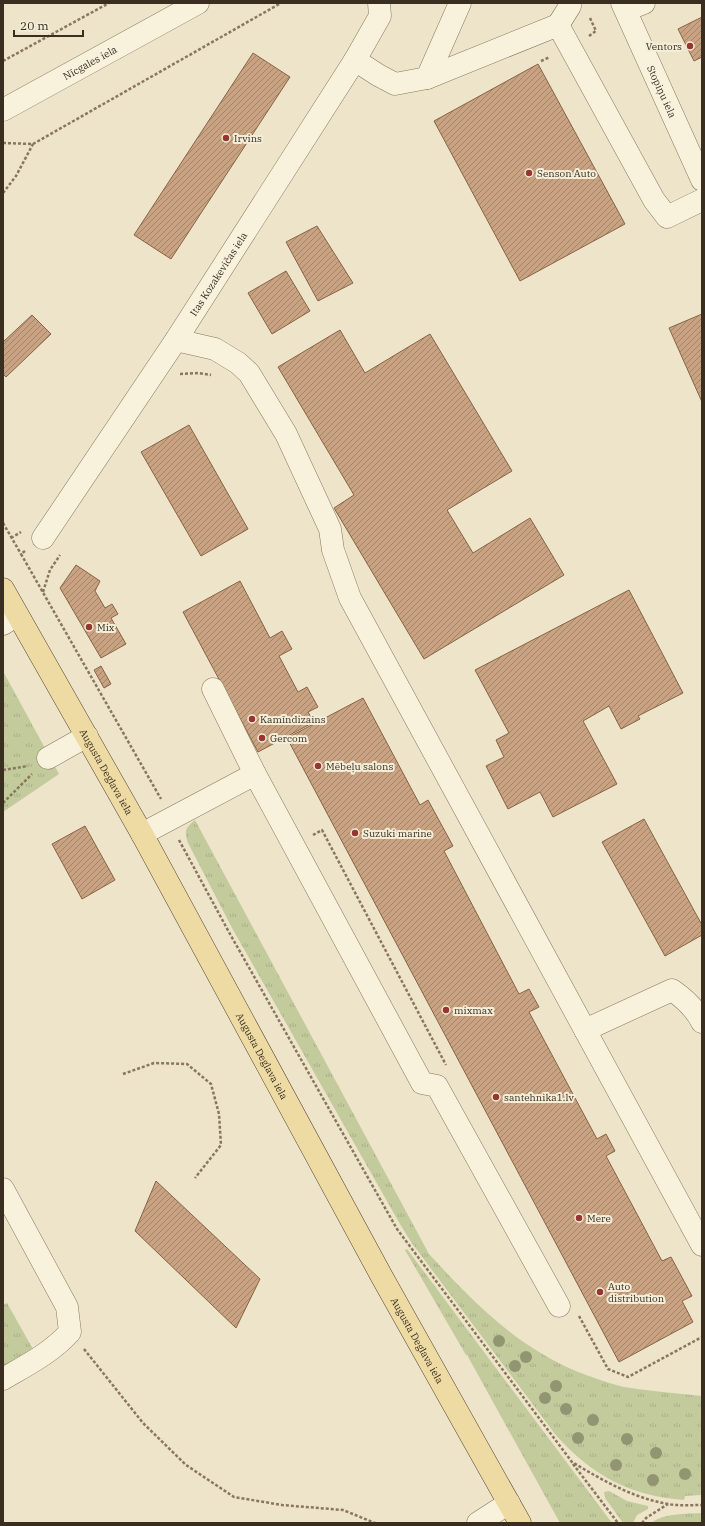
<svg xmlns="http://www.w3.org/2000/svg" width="705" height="1526" font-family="'IBM Plex Serif',serif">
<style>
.grass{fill:url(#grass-tufts)}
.building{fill:url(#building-hatch);stroke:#876345}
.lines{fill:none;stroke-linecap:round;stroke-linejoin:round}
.minor-casing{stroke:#88775e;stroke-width:23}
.major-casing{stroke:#574532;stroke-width:23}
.path{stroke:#88775e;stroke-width:2.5;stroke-dasharray:3 2;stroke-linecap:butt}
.minor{stroke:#f8f1dc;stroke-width:22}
.major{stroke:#eddba3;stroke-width:22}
.tree{fill:#929571}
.poi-dot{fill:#953631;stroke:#f4eed8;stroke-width:1.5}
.labels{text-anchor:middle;stroke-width:4;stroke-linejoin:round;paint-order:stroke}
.poi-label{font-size:10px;fill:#3a2e21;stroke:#f4eed8;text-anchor:start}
.street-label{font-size:10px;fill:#3a2e21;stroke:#f4eed8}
</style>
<defs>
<pattern id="grass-tufts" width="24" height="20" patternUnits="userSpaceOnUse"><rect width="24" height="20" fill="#c3cb9d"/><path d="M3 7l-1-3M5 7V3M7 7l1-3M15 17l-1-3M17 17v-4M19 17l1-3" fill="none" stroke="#a8af87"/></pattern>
<pattern id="building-hatch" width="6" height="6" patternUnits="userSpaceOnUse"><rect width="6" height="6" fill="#c9a381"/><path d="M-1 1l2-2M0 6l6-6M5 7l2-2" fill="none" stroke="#a48569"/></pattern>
</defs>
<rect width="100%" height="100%" fill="#ede4c9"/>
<path class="grass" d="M3,671L59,774L3,812Z
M195,820L429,1254C476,1305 520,1350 586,1375C598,1379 611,1384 624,1387C649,1391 676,1393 702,1396V1499L701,1500V1495L685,1496L684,1500C630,1496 591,1475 555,1434L411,1242L400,1224L232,928L188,843C184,831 185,828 195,820Z
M407,1249L612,1523H560L467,1355H466L405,1250Z
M7,1303L34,1351L3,1370V1305Z
M609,1491L627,1501L648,1506V1509L637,1515L633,1523H623L605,1498L604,1492Z
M702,1513V1523H651C664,1513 686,1514 702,1513Z"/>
<path class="building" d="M702,17V57L694,61L678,29Z
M253,53L290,77L171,259L134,235Z
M538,64L625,224L520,281L434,121Z
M317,226L353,283L318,301L286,242Z
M286,271L310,311L272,334L248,293Z
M702,314V402L669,328Z
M32,315L51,334L6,377L3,374V342Z
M340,330L365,373L430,334L512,471L447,510L473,553L530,518L564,575L424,659L334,508L354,495L278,367Z
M189,425L248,529L201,556L141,452Z
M76,565L100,581L95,591L105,608L112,604L118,614L111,618L126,644L101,658L60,588Z
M240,581L270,638L282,631L292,649L279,656L298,692L307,687L318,707L308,712L314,722L258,752L183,612Z
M629,590L683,693L638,716L640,719L621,729L609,706L583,721L617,784L553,817L540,792L508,809L486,766L504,757L496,740L509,733L475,670Z
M101,666L111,684L104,688L94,670Z
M363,698L420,805L428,800L453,846L444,851L519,994L529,989L539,1007L529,1012L597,1139L606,1134L615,1151L606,1156L662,1261L671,1257L692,1296L682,1301L693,1322L619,1362L287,738Z
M644,819L702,925V935L665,956L602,842Z
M85,826L115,880L82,899L52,844Z
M156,1181L260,1279L236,1328L135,1231Z"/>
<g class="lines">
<defs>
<g id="minor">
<path id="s1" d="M622,3L702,180"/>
<path d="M626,10L644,3"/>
<path d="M558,25L570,6L569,3"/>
<path d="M355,60L378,75L395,84L427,78L558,25L654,200L667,217L702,200"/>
<path d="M427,78L460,3"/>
<path id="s2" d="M3,110L198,3"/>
<path d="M176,340L215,349L238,363L249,373L286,434L330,529L333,550L350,598L702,1245"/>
<path id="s3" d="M43,538L176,340L355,60L380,16L379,3"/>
<path d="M3,624L17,615"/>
<path d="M213,689L255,774"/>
<path d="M48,758L87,736"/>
<path d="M142,834L255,774L422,1083L437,1086L559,1306"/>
<path d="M585,1030L672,990C685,999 695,1008 702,1022"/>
<path d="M3,1189L67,1307L70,1332C51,1353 27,1365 3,1379"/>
<path d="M478,1523L509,1503"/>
</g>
<g id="major">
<path id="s4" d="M3,589L142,834L382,1277L520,1523"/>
</g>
</defs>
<use href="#minor" class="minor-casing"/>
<use href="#major" class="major-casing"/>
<path class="path" d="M589,36L596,31L590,18
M3,61L109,3
M541,61L550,57
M3,143L33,144L281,3
M3,193L16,176L33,144
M180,374L198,373L211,375
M3,523L21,554
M11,538L21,532
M25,551L21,554L161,799
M43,592L50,570L60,555
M3,770L28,766
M3,803L32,774
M313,835L322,830L446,1065
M179,840L230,934L397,1229L572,1462C602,1480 633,1498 668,1504C679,1506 691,1505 702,1505
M123,1074L154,1063L187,1064L211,1084L219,1114L221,1145L195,1178
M579,1316L608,1369L628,1377L702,1337
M84,1349L143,1423L186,1465L234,1497L282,1505L343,1510L375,1523
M573,1464L618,1523
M642,1523L646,1518L668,1504"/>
<use href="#minor" class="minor"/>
<use href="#major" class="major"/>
</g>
<g class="tree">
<circle cx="499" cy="1341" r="6"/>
<circle cx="526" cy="1357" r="6"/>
<circle cx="515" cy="1366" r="6"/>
<circle cx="556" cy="1386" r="6"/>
<circle cx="545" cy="1398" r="6"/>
<circle cx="566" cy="1409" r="6"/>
<circle cx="593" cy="1420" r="6"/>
<circle cx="578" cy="1438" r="6"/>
<circle cx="627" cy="1439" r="6"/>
<circle cx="656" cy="1453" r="6"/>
<circle cx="616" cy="1465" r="6"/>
<circle cx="685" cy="1474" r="6"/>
<circle cx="653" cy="1480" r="6"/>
</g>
<g class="poi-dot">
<circle cx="690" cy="46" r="4"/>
<circle cx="226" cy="138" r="4"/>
<circle cx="529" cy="173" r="4"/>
<circle cx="89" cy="627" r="4"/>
<circle cx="252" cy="719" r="4"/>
<circle cx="262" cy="738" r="4"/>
<circle cx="318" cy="766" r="4"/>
<circle cx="355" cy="833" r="4"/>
<circle cx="446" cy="1010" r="4"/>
<circle cx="496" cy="1097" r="4"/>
<circle cx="579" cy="1218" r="4"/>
<circle cx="600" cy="1292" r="4"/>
</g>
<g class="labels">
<g class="poi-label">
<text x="682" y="50" text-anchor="end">Ventors</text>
<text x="234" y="142">Irvins</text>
<text x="537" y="177">Senson Auto</text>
<text x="97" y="631">Mix</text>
<text x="260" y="723">Kamīndizains</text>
<text x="270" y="742">Gercom</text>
<text x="326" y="770">Mēbeļu salons</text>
<text x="363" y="837">Suzuki marine</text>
<text x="454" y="1014">mixmax</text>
<text x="504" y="1101">santehnika1.lv</text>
<text x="587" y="1222">Mere</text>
<text x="608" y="1290">Auto<tspan x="608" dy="12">distribution</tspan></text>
</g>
<g class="street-label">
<text dy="4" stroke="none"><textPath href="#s2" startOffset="99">Nīcgales iela</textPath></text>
<text dy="4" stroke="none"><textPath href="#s1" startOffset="97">Stopiņu iela</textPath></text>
<text dy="4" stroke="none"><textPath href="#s3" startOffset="317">Itas Kozakevičas iela</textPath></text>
<text dy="4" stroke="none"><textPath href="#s4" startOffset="210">Augusta Deglava iela</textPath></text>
<text dy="4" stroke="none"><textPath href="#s4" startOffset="534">Augusta Deglava iela</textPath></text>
<text dy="4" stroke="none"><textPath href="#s4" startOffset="858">Augusta Deglava iela</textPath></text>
</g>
</g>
<rect width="705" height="1526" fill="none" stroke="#3a2e21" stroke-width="8"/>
<path d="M14 30v6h69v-6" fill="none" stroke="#3a2e21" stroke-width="2"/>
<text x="20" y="30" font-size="12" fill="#3a2e21" stroke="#f4eed8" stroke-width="3" paint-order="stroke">20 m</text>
</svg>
